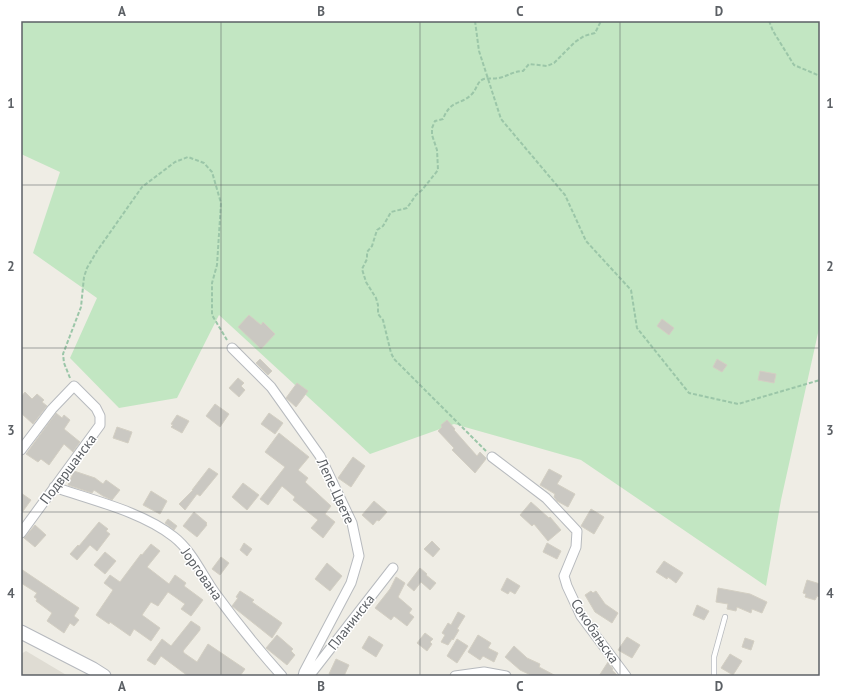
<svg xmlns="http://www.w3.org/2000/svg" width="841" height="697" font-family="'PT Sans',sans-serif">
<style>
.education{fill:#dfdcd3}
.green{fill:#c2e6c2}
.building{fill:#cac8c2;stroke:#d3cfc3}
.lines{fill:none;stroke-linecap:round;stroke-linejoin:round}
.lane-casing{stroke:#b7babe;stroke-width:6}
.street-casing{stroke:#b7babe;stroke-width:11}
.secondary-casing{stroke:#b6b9be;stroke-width:15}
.path{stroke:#9bc6a8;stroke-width:2;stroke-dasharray:4 2;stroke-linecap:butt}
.lane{stroke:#fff;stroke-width:4.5}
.street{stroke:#fff;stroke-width:9}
.secondary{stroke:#fff;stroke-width:13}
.grid{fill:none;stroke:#5c6065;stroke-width:1;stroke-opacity:0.55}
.labels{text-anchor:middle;stroke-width:3;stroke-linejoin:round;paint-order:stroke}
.street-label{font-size:14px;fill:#5c6065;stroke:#fff}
.neatline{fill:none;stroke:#5c6065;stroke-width:1.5}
.grid-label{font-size:13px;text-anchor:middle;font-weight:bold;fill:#5c6065}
</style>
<rect width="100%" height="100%" fill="#efede5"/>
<path class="education" d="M26,651L68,676H21V654Z"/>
<path class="green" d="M21,21H820V324L781,500L766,586L581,460L454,424L370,454L219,315L177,398L119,408L70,358L97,298L33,253L60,172L21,154Z"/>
<path class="building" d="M249,315L261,325L263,322L275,334L261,349L238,327Z
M662,319L674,328L669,335L657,326Z
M260,359L272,371L268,375L256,363Z
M717,359L727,365L722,372L713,367Z
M760,371L776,374L774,383L758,380Z
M238,378L244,383L241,386L245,390L239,397L229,388Z
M297,383L308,391L296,407L286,398Z
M25,392L32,399L37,394L44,400L42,402L47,406L33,424L21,413V397Z
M215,404L229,414L220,427L206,416Z
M56,413L62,418L64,415L70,420L64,429L80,442L73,452L64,444L49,465L41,459L38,462L26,454Z
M269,413L283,423L275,434L261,424Z
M177,415L189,421L182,433L171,427L173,425L171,424Z
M447,420L455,429L454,430L477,456L480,452L486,458V459L475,473L452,450L454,448L438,431L442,427L441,425Z
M117,427L132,432L128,443L113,438Z
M279,433L309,457L298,470L308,478L305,482L331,506L325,514L335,522L323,538L311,528L318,520L293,500L295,497L282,486L268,505L260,499L285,467L265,452Z
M353,457L365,466L351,487L338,478Z
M209,468L218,474L200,496L197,494L185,510L179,504L193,490H192Z
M549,469L562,476L557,484L575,494L568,507L557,501L554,497L555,494L540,485Z
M74,471L95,478L103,484L106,480L120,490L112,500L103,496L94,490L92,493L68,485Z
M243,483L259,495L247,510L232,497Z
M151,491L167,501L160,514L143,505Z
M21,493L31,500L21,514Z
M374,501L387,512L379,521L377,520L373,525L362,515Z
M531,502L549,518L550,517L561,530L548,541L534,524L532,526L520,515Z
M591,509L604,517L594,534L581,526Z
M194,512L207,523L206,524L207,525L197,537L183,526Z
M168,519L177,526L174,530L165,523Z
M99,522L108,529L106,531L110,534L97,551L90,545L77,560L70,554L78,545L79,546Z
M35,525L46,535L35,547L24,538Z
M432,541L440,549L433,557L424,549Z
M244,543L252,549L247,556L240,550Z
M547,543L561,551L557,559L543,552Z
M151,544L160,551L147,567L169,584L175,575L186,583L184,586L203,600L191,616L181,609L185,604L168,592L158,606L151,602L142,615L160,628L151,641L134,629L130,636L110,622L109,624L96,615L113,590L104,583L110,575L120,582L141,554L142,555Z
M105,552L116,561L105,574L94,565Z
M221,557L229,563L220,575L212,569Z
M664,561L683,573L676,583L668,577L667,579L656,572Z
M327,563L342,576L330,591L315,579Z
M420,568L427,574L426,575L436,583L430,590L421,582L414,591L407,585Z
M21,569L79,608L74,616L79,620L74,626L70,623L64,633L47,621L52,613L36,601L37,599L34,597L37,593L21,583Z
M396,577L405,583L398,597L412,609L409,613L414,617L407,626L394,616L391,620L375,608L390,589Z
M507,578L520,586L515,594L510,591L508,594L501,590Z
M807,580L820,584V597L817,596L815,600L805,597L806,594L803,593Z
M718,588L750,594L767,602L762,613L752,609L751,613L737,607L736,611L727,609L728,604L716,602Z
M240,591L254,600L252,602L282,623L272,638L232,606L238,598L236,597Z
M591,591L593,593L596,591L605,604L618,613L612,623L595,612L585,595Z
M697,605L709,611L704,620L693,615Z
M458,612L465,616L457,629L459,630L453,640L452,639L448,645L441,642L445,635L442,633L448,623L451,625Z
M191,621L200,627V630L183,651L184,653L197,662L208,644L245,669L240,676H188L161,656L155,665L147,660L162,639L171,646Z
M425,633L433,639L430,642L432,644L427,651L417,643Z
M277,635L293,649L291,651L295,655L287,665L266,648Z
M478,635L491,643L488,648L498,653L494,662L483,656L480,660L468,652Z
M369,636L383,645L376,657L362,648Z
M627,637L640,645L632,658L618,650Z
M745,638L754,641L751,650L742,647Z
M457,639L468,646L457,663L447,656Z
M514,646L527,658L540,664L539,667L556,676H533L520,670L505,657Z
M730,654L742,661L733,675L721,668Z
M336,659L349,665L344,676H334L329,674Z
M608,662L613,669L612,670L618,676H599Z"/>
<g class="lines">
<defs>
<path id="lane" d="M714,676V657L725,617"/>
<path id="street" d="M232,348L271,387L320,456L352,523L359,556L351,583L304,672L303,676
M21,450L52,409L74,386L96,408L100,416V425L21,533
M492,457L546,498L577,531L576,547L564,576L567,586L581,616L626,676
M54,487C92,500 143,512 174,537C192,551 202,575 215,593C236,622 258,649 282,676
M309,676L393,568
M455,676L484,672L506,676"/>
<path id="secondary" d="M21,632L93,669L104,676"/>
</defs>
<use href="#lane" class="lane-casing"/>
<use href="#street" class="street-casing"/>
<use href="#secondary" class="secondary-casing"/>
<path class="path" d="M475,21L479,51L501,119L565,195L586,241L631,290L637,328L689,393L738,404L820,380
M769,21L773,31L794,65L820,76
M70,378L64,363L63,354L81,307L84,277L87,268L97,251L142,187L175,162L188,157L204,163L212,172L221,203L217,265L212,283V315L227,340
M486,451L394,359L391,353L383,320L378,314V305L376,298L366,282L362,269L367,259V252L372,246L377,230L383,226L391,212L407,208L416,195L422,190L438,170L437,150L432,135V128L435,121L443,119C451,99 460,106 472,94C477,89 477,81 484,79C488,78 494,79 499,78C508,76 514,71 523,71L529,64L547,66L554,63L575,42L584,36L595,33L601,21"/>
<use href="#lane" class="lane"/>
<use href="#street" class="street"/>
<use href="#secondary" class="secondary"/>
</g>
<path class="grid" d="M221,21V676M420,21V676M620,21V676M21,185H820M21,348H820M21,512H820"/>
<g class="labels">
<g class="street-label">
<text transform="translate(68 469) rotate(-53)" y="5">Подвршанска</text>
<text transform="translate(336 491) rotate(65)" y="5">Лепе Цвете</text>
<text transform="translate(202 574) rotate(55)" y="5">Јоргована</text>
<text transform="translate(351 622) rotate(-52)" y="5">Планинска</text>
<text transform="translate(595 631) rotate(56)" y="5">Сокобањска</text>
</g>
</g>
<rect width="841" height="697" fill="none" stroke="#ffffff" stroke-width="44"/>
<rect x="22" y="22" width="797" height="653" class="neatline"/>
<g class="grid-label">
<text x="122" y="16">A</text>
<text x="321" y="16">B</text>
<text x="520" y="16">C</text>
<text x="719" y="16">D</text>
<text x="11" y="108">1</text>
<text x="830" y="108">1</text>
<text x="11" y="271">2</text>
<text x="830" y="271">2</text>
<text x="11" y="435">3</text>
<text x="830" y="435">3</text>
<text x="11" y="598">4</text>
<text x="830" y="598">4</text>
<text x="122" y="691">A</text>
<text x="321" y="691">B</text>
<text x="520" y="691">C</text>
<text x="719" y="691">D</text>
</g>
</svg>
